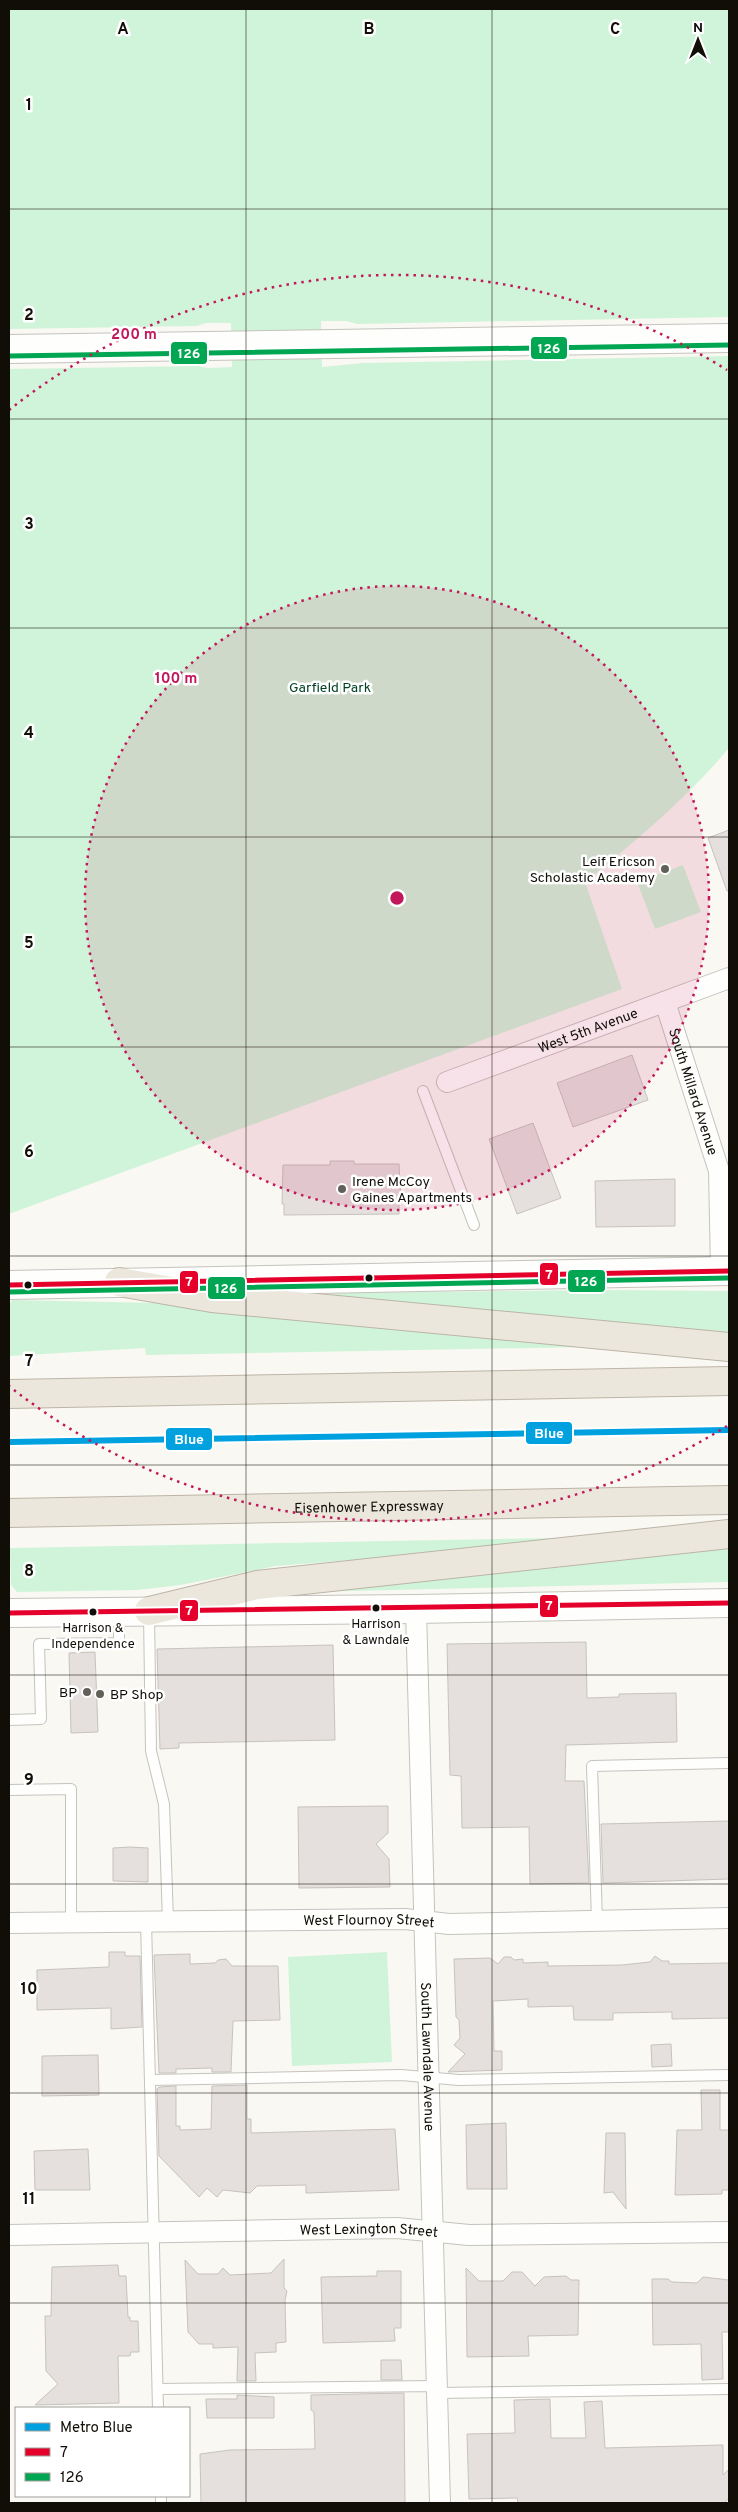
<svg xmlns="http://www.w3.org/2000/svg" width="738" height="2512" font-family="Overpass,sans-serif">
<style>
.green{fill:#d0f4d9}
.building{fill:#e5e0dd;stroke:#c7c2bf}
.lines{fill:none;stroke-linecap:round;stroke-linejoin:round}
.lane-casing{stroke:#c5c3bd;stroke-width:12}
.street-casing{stroke:#c5c3bd;stroke-width:22}
.secondary-casing{stroke:#c5c3bd;stroke-width:30}
.highway-casing{stroke:#bcb5a7;stroke-width:30}
.lane{stroke:#fefefd;stroke-width:10}
.street{stroke:#fefefd;stroke-width:20}
.secondary{stroke:#fefefd;stroke-width:28}
.highway{stroke:#ece7dc;stroke-width:28}
.bus-1-casing{stroke:#fff;stroke-width:9}
.bus-2-casing{stroke:#fff;stroke-width:9}
.bus-1{stroke:#e4002b;stroke-width:5}
.bus-2{stroke:#00a651;stroke-width:5}
.metro-1-casing{stroke:#fff;stroke-width:10}
.metro-1{stroke:#00a1de;stroke-width:6}
.grid{fill:none;stroke:#110e08;stroke-width:1;stroke-opacity:0.55}
.ring{fill:none;stroke:#c2185b;stroke-width:2.5;stroke-dasharray:2.5 5}
.poi-dot{fill:#63605a;stroke:#fff;stroke-width:2}
.bus-dot{fill:#110e08;stroke:#fff;stroke-width:2}
.labels{text-anchor:middle;stroke-width:5;stroke-linejoin:round;paint-order:stroke}
.bus-label{font-size:13px;fill:#110e08;stroke:#fff}
.park-label{font-size:14px;fill:#004123;stroke:#fff}
.poi-label{font-size:14px;fill:#110e08;stroke:#fff;text-anchor:end}
.street-label{font-size:14px;fill:#110e08;stroke:#fff}
.grid-label{font-size:16px;text-anchor:middle;font-weight:bold;fill:#110e08;stroke:#fff;stroke-width:5;stroke-linejoin:round;paint-order:stroke}
.centre{fill:#c2185b;stroke:#fff;stroke-width:2.5}
.ring-label{font-size:15px;text-anchor:middle;font-weight:bold;fill:#c2185b;stroke:#fff;stroke-width:5;stroke-linejoin:round;paint-order:stroke}
.line-badge{stroke:#fff;stroke-width:2}
.badge-label{font-size:14px;text-anchor:middle;font-weight:bold;fill:#fff}
</style>
<rect width="100%" height="100%" fill="#faf8f2"/>
<path class="green" d="M9,9H729V317L357,324L347,321H321L322,367L363,363L729,356V748C686,799 637,840 585,882L622,989L9,1214V369L198,366L207,368L232,367L231,323H206L197,326L9,329Z
M683,865L701,912L655,929L637,882Z
M603,1290L729,1291V1336L318,1301L335,1293Z
M12,1300L156,1303L527,1338L583,1345L584,1347L146,1355L145,1348L9,1356V1305Z
M554,1538V1544L276,1566L181,1585L137,1590L17,1592L11,1585L10,1548Z
M729,1546V1582L309,1592Z
M387,1952L392,2062L292,2066L288,1957Z"/>
<path class="building" d="M729,830V891H727L708,838Z
M632,1055L648,1100L573,1127L557,1083Z
M533,1123L561,1198L517,1214L489,1139Z
M330,1161H354V1164H399L401,1203H399V1214L284,1215V1204H282L283,1165H330Z
M675,1179V1226L596,1227L595,1181Z
M586,1642L587,1698L619,1697V1694L676,1693L677,1742L566,1745L565,1781H584L589,1883L530,1884L529,1827L462,1828L461,1776L450,1775L447,1644Z
M333,1645L335,1740L179,1743V1748L160,1749L157,1649Z
M95,1652L98,1732L71,1733L69,1653Z
M388,1806V1833L376,1844L389,1859L390,1887L299,1888L298,1807Z
M729,1821V1879L603,1883L601,1824Z
M130,1847L148,1848V1882L113,1881V1848Z
M109,1952H125V1956H140L142,2027L111,2029V2008L37,2010V1970L109,1967Z
M190,1954V1964L215,1963L218,1960L226,1959L232,1966H278L280,2020L233,2021L231,2072H212V2068L176,2069V2073H159L154,1955Z
M655,1956L662,1961H669V1964L729,1963V2018L672,2019V2012L613,2013V2020H574L573,2006L528,2007V1999L493,2001L494,2051H502V2070L448,2072L465,2054L454,2045L460,2038L459,2020L456,2017L454,1959L490,1958L498,1964L504,1957H511L514,1960L523,1959V1963L548,1962V1966L622,1965L650,1962Z
M671,2044L672,2066L652,2067L651,2045Z
M98,2055L99,2095L42,2096V2056Z
M247,2085V2119H251V2133L395,2129L399,2190L306,2193V2185L257,2186L250,2193L223,2190L217,2197L207,2188L199,2197L159,2156L157,2089L159,2087L176,2086V2126H180V2130L211,2129L212,2086Z
M701,2090H720V2130H729V2190H722V2194L675,2195L677,2130H702Z
M506,2123L507,2189H467L466,2125Z
M606,2133H625L626,2209L613,2192L604,2193Z
M88,2149L90,2190H35L34,2151Z
M284,2259V2288L287,2291L285,2300L286,2342L276,2343V2352L255,2353L256,2381H237L238,2347L213,2348V2344H199L188,2332L185,2260L198,2274H218L223,2268L230,2275L271,2273Z
M118,2265L119,2276H126L128,2317H130V2321H138L139,2352H131L130,2356H118L119,2403L35,2405L58,2384L46,2371L45,2316H51L52,2267Z
M466,2268L479,2281H503L512,2272H522L535,2286L544,2277L566,2276L571,2280H579L578,2335L528,2336L529,2356L467,2357Z
M377,2271H401V2328H394L395,2341L323,2343L321,2277L377,2276Z
M703,2277L729,2280V2332H722L723,2379L702,2380L701,2344L653,2345L652,2279H668L672,2282L697,2283Z
M381,2360H401L402,2380H381Z
M404,2393L405,2503H201L200,2454L230,2450L315,2449L314,2412L311,2410V2395Z
M237,2395L274,2397V2418H207L206,2399H237Z
M550,2399L551,2438H586L584,2402L602,2401L605,2448L723,2445V2475L729,2469V2498L724,2503H518L517,2498L469,2499L467,2434L515,2433L514,2400Z"/>
<g class="lines">
<defs>
<path id="lane" d="M423,1091L474,1225
M149,1614L151,1751L164,1804L168,1921
M9,1720L41,1719L39,1644L119,1643V1612
M9,1790L71,1789V1922
M146,1921L158,2408
M597,1921L592,1766L729,1763
M150,2080L401,2075L459,2080L729,2075
M158,2389L437,2386
M437,2393L729,2389
M161,2496V2503"/>
<g id="street">
<path id="s1" d="M665,1002L719,1171L721,1271"/>
<path id="s2" d="M447,1082L729,978"/>
<path id="s3" d="M416,1609L440,2503"/>
<path id="s4" d="M9,1923L405,1919L449,1924L729,1918"/>
<path id="s5" d="M9,2235L397,2228L469,2235L729,2232"/>
</g>
<path id="secondary" d="M9,349L729,338
M9,1285L729,1271
M9,1613L416,1609L729,1603"/>
<g id="highway">
<path d="M119,1282L212,1298L729,1347"/>
<path d="M9,1394L729,1381"/>
<path id="s6" d="M9,1513L729,1500"/>
<path d="M149,1611L257,1585L729,1534"/>
</g>
</defs>
<use href="#lane" class="lane-casing"/>
<use href="#street" class="street-casing"/>
<use href="#secondary" class="secondary-casing"/>
<use href="#highway" class="highway-casing"/>
<use href="#lane" class="lane"/>
<use href="#street" class="street"/>
<use href="#secondary" class="secondary"/>
<use href="#highway" class="highway"/>
<defs>
<path id="bus-1" d="M9,1285L729,1271
M9,1613L729,1603"/>
<path id="bus-2" d="M9,356L729,345
M9,1292L729,1278"/>
</defs>
<use href="#bus-1" class="bus-1-casing"/>
<use href="#bus-2" class="bus-2-casing"/>
<use href="#bus-1" class="bus-1"/>
<use href="#bus-2" class="bus-2"/>
<defs>
<path id="metro-1" d="M9,1442L729,1430"/>
</defs>
<use href="#metro-1" class="metro-1-casing"/>
<use href="#metro-1" class="metro-1"/>
</g>
<path class="grid" d="M246,9V2503M492,9V2503M9,209H729M9,419H729M9,628H729M9,837H729M9,1047H729M9,1256H729M9,1465H729M9,1675H729M9,1884H729M9,2093H729M9,2303H729"/>
<circle cx="397" cy="898" r="312" fill="#c2185b" fill-opacity=".12"/>
<g class="ring">
<circle cx="397" cy="898" r="312"/>
<path d="M727 1426A623 623 0 0 1 9 1386M9 410A623 623 0 0 1 727 370"/>
</g>
<g class="poi-dot">
<circle cx="665" cy="869" r="5"/>
<circle cx="342" cy="1189" r="5"/>
<circle cx="87" cy="1692" r="5"/>
<circle cx="100" cy="1694" r="5"/>
</g>
<g class="bus-dot">
<circle cx="369" cy="1278" r="4.5"/>
<circle cx="28" cy="1285" r="4.5"/>
<circle cx="376" cy="1608" r="4.5"/>
<circle cx="93" cy="1612" r="4.5"/>
</g>
<g class="labels">
<g class="bus-label">
<text x="376" y="1628">Harrison<tspan x="376" dy="16">&amp; Lawndale</tspan></text>
<text x="93" y="1632">Harrison &amp;<tspan x="93" dy="16">Independence</tspan></text>
</g>
<g class="park-label">
<text x="330" y="692">Garfield Park</text>
</g>
<g class="poi-label">
<text x="655" y="866">Leif Ericson<tspan x="655" dy="16">Scholastic Academy</tspan></text>
<text x="352" y="1186" text-anchor="start">Irene McCoy<tspan x="352" dy="16">Gaines Apartments</tspan></text>
<text x="77" y="1697">BP</text>
<text x="110" y="1699" text-anchor="start">BP Shop</text>
</g>
<g class="street-label">
<text dy="5" stroke="none"><textPath href="#s2" startOffset="150">West 5th Avenue</textPath></text>
<text dy="5" stroke="none"><textPath href="#s1" startOffset="94">South Millard Avenue</textPath></text>
<text dy="5" stroke="none"><textPath href="#s6" startOffset="360">Eisenhower Expressway</textPath></text>
<text dy="5" stroke="none"><textPath href="#s4" startOffset="360">West Flournoy Street</textPath></text>
<text dy="5" stroke="none"><textPath href="#s3" startOffset="448">South Lawndale Avenue</textPath></text>
<text dy="5" stroke="none"><textPath href="#s5" startOffset="360">West Lexington Street</textPath></text>
</g>
</g>
<g class="grid-label">
<text x="123" y="34">A</text>
<text x="369" y="34">B</text>
<text x="615" y="34">C</text>
<text x="29" y="110">1</text>
<text x="29" y="320">2</text>
<text x="29" y="529">3</text>
<text x="29" y="738">4</text>
<text x="29" y="948">5</text>
<text x="29" y="1157">6</text>
<text x="29" y="1366">7</text>
<text x="29" y="1576">8</text>
<text x="29" y="1785">9</text>
<text x="29" y="1994">10</text>
<text x="29" y="2204">11</text>
</g>
<circle cx="397" cy="898" r="8" class="centre"/>
<g class="ring-label">
<text x="134" y="339">200 m</text>
<text x="176" y="683">100 m</text>
</g>
<g class="line-badge">
<rect x="530" y="336" width="38" height="24" rx="5" fill="#00a651"/>
<rect x="170" y="341" width="38" height="24" rx="5" fill="#00a651"/>
<rect x="539" y="1262" width="20" height="24" rx="5" fill="#e4002b"/>
<rect x="567" y="1269" width="39" height="24" rx="5" fill="#00a651"/>
<rect x="179" y="1270" width="20" height="24" rx="5" fill="#e4002b"/>
<rect x="207" y="1276" width="39" height="24" rx="5" fill="#00a651"/>
<rect x="525" y="1421" width="48" height="24" rx="5" fill="#00a1de"/>
<rect x="165" y="1427" width="48" height="24" rx="5" fill="#00a1de"/>
<rect x="539" y="1594" width="20" height="24" rx="5" fill="#e4002b"/>
<rect x="179" y="1599" width="20" height="23" rx="5" fill="#e4002b"/>
</g>
<g class="badge-label">
<text x="549" y="353">126</text>
<text x="189" y="358">126</text>
<text x="549" y="1279">7</text>
<text x="586" y="1286">126</text>
<text x="189" y="1286">7</text>
<text x="226" y="1293">126</text>
<text x="549" y="1438">Blue</text>
<text x="189" y="1444">Blue</text>
<text x="549" y="1610">7</text>
<text x="189" y="1615">7</text>
</g>
<rect width="738" height="2512" fill="none" stroke="#110e08" stroke-width="20"/>
<rect x="15" y="2407" width="175" height="90" fill="#ffffff" stroke="#a09f9c"/>
<rect x="25" y="2423" width="25" height="8" fill="#00a1de" stroke="#a09f9c"/>
<text x="60" y="2432" font-size="15" fill="#110e08">Metro Blue</text>
<rect x="25" y="2448" width="25" height="8" fill="#e4002b" stroke="#a09f9c"/>
<text x="60" y="2457" font-size="15" fill="#110e08">7</text>
<rect x="25" y="2473" width="25" height="8" fill="#00a651" stroke="#a09f9c"/>
<text x="60" y="2482" font-size="15" fill="#110e08">126</text>
<g transform="translate(698 40)" stroke="#ffffff" stroke-width="4" paint-order="stroke">
<path d="M0-4L9 19L0 12L-9 19Z" fill="#110e08"/>
<text y="-8" font-size="14" font-weight="bold" text-anchor="middle" fill="#110e08">N</text>
</g>
</svg>
